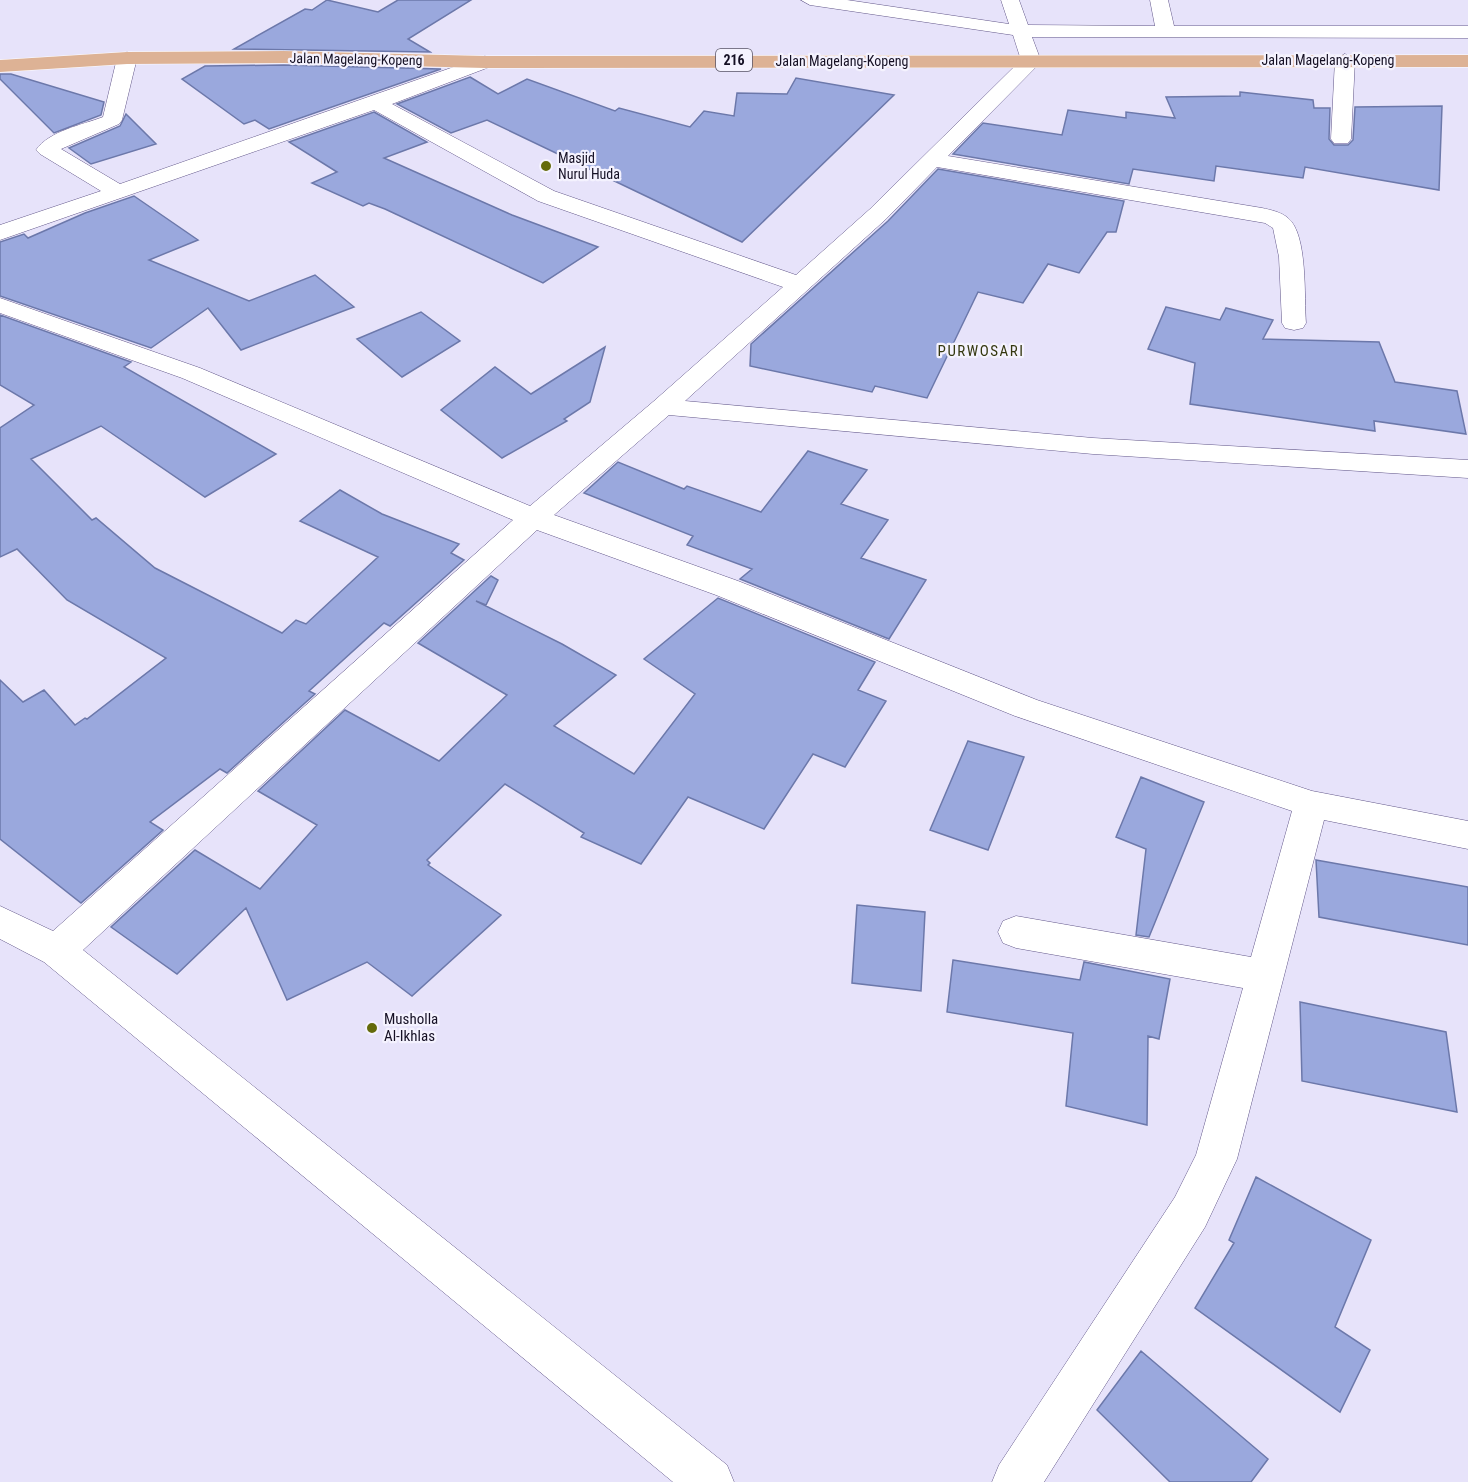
<svg xmlns="http://www.w3.org/2000/svg" width="1468" height="1482" font-family="'Roboto Condensed',sans-serif">
<style>
.building{fill:#9aa8dd;stroke:#6c78aa;stroke-width:1.5}
.lines{fill:none;stroke-linecap:round;stroke-linejoin:round}
.minor-casing{stroke:#63588a;stroke-width:1}
.primary-casing{stroke:#fff;stroke-width:1}
.minor{fill:#fff;fill-rule:evenodd}
.primary{fill:#ddb295;fill-rule:evenodd}
.poi-dot{fill:#646a0b;stroke:#f4f2fe;stroke-width:2}
.labels{text-anchor:middle;stroke-width:4.5;stroke-linejoin:round;paint-order:stroke}
.far-street-label{font-size:14px;fill:#151024;stroke:#f4f2fe}
.shield{fill:#f4f2fe;stroke:#585465;stroke-width:1.5}
.shield-label{font-size:14px;font-weight:bold;fill:#151024}
.far-poi-label{font-size:14px;fill:#151024;stroke:#f4f2fe;text-anchor:start}
.far-quarter-label{font-size:15px;letter-spacing:1.5px;fill:#353810;stroke:#f4f2fe}
.poi-label{font-size:15px;fill:#151024;stroke:#f4f2fe;text-anchor:start}
</style>
<rect width="100%" height="100%" fill="#e7e3fa"/>
<path class="building" d="M327,0L378,12L398,0H471L408,39L430,52L234,49L305,9L312,10Z
M284,65L441,69L269,129L255,120L244,124L182,79L205,66Z
M0,74H11L104,102L101,115L54,133L0,79Z
M470,77L498,94L527,79L615,111L619,108L690,127L704,111L734,116L737,93L787,94L796,78L894,95L742,242L487,120L451,133L397,104Z
M1240,92L1313,100L1314,108H1330L1329,139L1334,145H1348L1353,140L1355,107L1442,106L1439,190L1305,167L1303,178L1216,166L1214,181L1133,169L1129,184L953,154L983,123L1062,135L1068,110L1126,118V112L1175,118L1166,97L1240,96Z
M374,112L427,142L384,158L512,215L598,247L543,283L385,209L369,203L363,206L312,183L337,172L289,142Z
M126,114L156,144L91,164L69,148L120,126Z
M938,169L1124,201L1116,232H1107L1079,273L1048,264L1023,303L978,292L927,398L875,386L872,392L750,366L751,344L888,221Z
M134,196L198,240L149,260L249,301L315,275L354,307L241,350L208,308L151,348L0,296V242L24,234L28,238L85,213Z
M1166,307L1220,320L1226,308L1273,320L1263,339L1379,342L1395,382L1457,391L1466,434L1374,421L1375,431L1190,404L1195,363L1148,349Z
M421,312L460,341L402,377L357,339Z
M0,315L131,362L124,367L276,454L205,497L101,426L31,459L92,520L96,518L155,568L282,633L296,620L306,624L378,557L300,521L340,490L382,514L459,544L451,553L464,560L390,626L384,623L309,691L315,694L227,773L220,769L150,822L163,830L81,903L0,839V680L23,702L44,690L75,725L85,718L87,719L166,658L67,600L17,549L0,557V428L34,405L0,385Z
M605,347L590,402L564,419L567,421L502,458L441,410L495,367L531,394Z
M808,451L867,470L841,504L888,520L861,558L926,580L889,639L740,579L752,569L687,545L693,536L584,493L618,462L684,489L687,486L761,512Z
M491,576L498,580L486,605L476,601L562,644L616,675L554,726L634,774L695,694L644,659L718,598L875,662L858,690L886,701L845,767L813,754L764,829L688,797L641,864L581,837L584,833L505,784L427,860L430,863L428,865L501,915L412,996L367,962L287,1000L246,908L177,974L111,927L195,850L260,889L317,825L258,791L345,710L439,761L507,695L418,643Z
M968,741L1024,757L988,850L930,830Z
M1141,777L1204,802L1149,937L1136,935L1146,849L1116,837Z
M1316,860L1468,887V945L1319,917Z
M857,905L925,912L921,991L852,983Z
M953,960L1080,980L1084,962L1170,979L1159,1039L1148,1036L1147,1125L1066,1106L1073,1033L947,1012Z
M1300,1002L1446,1032L1457,1112L1302,1081Z
M1256,1177L1371,1240L1335,1327L1370,1350L1340,1412L1195,1308L1234,1243L1229,1240Z
M1141,1351L1268,1459L1251,1482H1170L1097,1410Z"/>
<g class="lines">
<defs>
<path id="minor" d="M801,0H847L1009,24L1001,0H1019L1028,25L1155,26L1150,0H1168L1174,26H1468V38L1032,37L1041,61L1038,65L948,156L1262,208C1271,210 1281,212 1288,218C1308,234 1304,298 1306,323L1303,328L1294,330L1285,328L1282,323L1279,257L1273,228L1265,223L937,167L886,219L685,401L1093,438L1468,460V478L1093,454L669,415L554,515L738,581L1037,700L1312,791L1468,821V849L1324,820L1237,1159L1205,1227L1044,1482H992L999,1465L1175,1197L1196,1155L1243,988L1016,948L1003,943L998,932L1003,921L1016,916L1251,957L1292,811L1015,716L716,595L537,530L83,950L727,1465L734,1482H673L44,962L0,939V906L53,931L513,520L182,378L0,313V298L200,368L530,506L654,401L783,287L538,201L374,110L0,240V225L101,191L40,154L36,150C49,131 82,125 103,117L117,58L127,52L137,58L122,120L119,124L61,149L120,184L485,56L495,62L492,66L392,104L554,191L796,275L870,209L1021,60L1013,35L810,5Z
M1345,54L1355,60L1351,139L1348,143H1334L1331,139L1335,60Z"/>
<path id="primary" d="M284,51L485,56L1468,55V67L485,68L284,63L127,64L0,72V60L127,52Z"/>
</defs>
<use href="#minor" class="minor-casing"/>
<use href="#primary" class="primary-casing"/>
<use href="#minor" class="minor"/>
<use href="#primary" class="primary"/>
</g>
<g class="poi-dot">
<circle cx="546" cy="166" r="6"/>
<circle cx="372" cy="1028" r="6"/>
</g>
<g class="labels">
<g class="far-street-label">
<text transform="translate(356 59) rotate(1)" y="5">Jalan Magelang-Kopeng</text>
<text x="1328" y="65">Jalan Magelang-Kopeng</text>
<text x="842" y="66">Jalan Magelang-Kopeng</text>
</g>
<rect class="shield" x="716" y="49" width="36" height="22" rx="4.5"/>
<g class="shield-label">
<text x="734" y="65">216</text>
</g>
<g class="far-poi-label">
<text x="558" y="163">Masjid<tspan x="558" dy="16">Nurul Huda</tspan></text>
</g>
<g class="far-quarter-label">
<text x="981" y="356">PURWOSARI</text>
</g>
<g class="poi-label">
<text x="384" y="1024">Musholla<tspan x="384" dy="17">Al-Ikhlas</tspan></text>
</g>
</g>
</svg>
